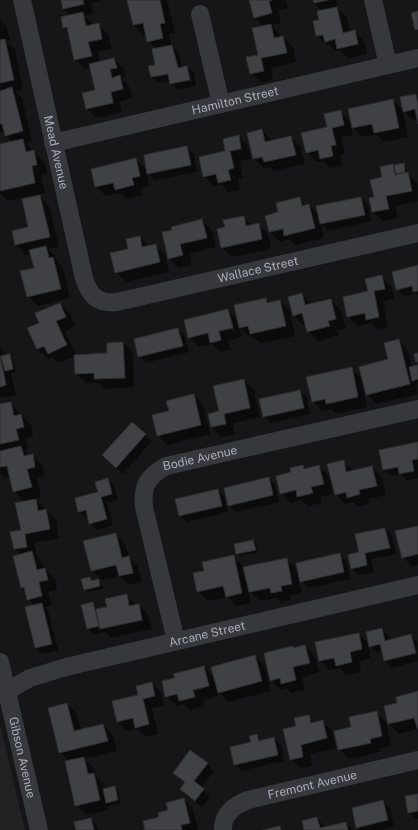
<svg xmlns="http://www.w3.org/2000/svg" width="418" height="830" font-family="'Public Sans',sans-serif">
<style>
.built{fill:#222225}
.shadow{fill:#0007;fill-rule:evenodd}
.building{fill:#404145;stroke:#303034}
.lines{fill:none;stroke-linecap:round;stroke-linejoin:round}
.minor{stroke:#37383d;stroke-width:18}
.labels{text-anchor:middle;stroke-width:4;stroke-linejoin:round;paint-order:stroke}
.street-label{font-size:12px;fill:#a8adb8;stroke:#111113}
</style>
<rect width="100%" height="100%" fill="#161618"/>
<path class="built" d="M0,724L25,830H0Z"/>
<path class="shadow" d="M62,0H101L91,3L93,14L85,16L93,25L98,24L108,34L112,49L98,52L100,62L114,59L124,69L126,77L121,78L129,86L132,98L120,102L122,112L97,118L87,109L96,90L91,68L85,69L75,60L69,32L64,27L71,16L64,9Z
M128,0H165L168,3L175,33L169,34L172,46L179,53L182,68L187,67L194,73L196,86L178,90L171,84V81L158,83L152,77L156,66V49L148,41L147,34L143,35L134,25ZM188,73H190L192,85H191Z
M250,0H286L288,8L278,10L281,23L271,25L281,35V37H283L293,47L296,62L271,68L273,80L261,83L251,73L259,55L264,27L254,17Z
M314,0H336L338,6H335L347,17L350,32L354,31L364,41L367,54L348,58L340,50L336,51L330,45H327L317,36L322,11L314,3Z
M0,19L6,25L10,40L6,41L15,49L23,90L15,91L22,98L32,141L26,143L33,151L44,161L47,174L41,176L45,193L8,201L0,193V145L12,142L0,130V92L3,91L0,88Z
M416,95L418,98V120L414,121L404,111Z
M393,100L403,110L408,137L384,142L376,134L363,137L351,126L353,135L341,137L345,154L340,156L342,165L330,168L323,161L317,162L307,152L341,112L352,123Z
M262,130L272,141L291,137L300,147L305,164L274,171L270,167L264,168L254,159Z
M238,136L248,146L251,159L240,161L243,178L238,179L240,190L228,192L221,184L214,186L204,176L226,152Z
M187,148L194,154L197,172L155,180L146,171L150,186L141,188L143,195L126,199L120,193L106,196L96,187L92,170L135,159L148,171Z
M403,164L406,167L408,174L417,183L418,201L395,206L398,218L383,221L373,212L375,198L384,178L392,165L396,169Z
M39,196L49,206L59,247L48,249L55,256L57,262L63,268L70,298L38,306L28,296L35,268L31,254L26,255L16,245L13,232L29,228Z
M361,198L368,204L371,221L328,231L321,223L324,238L295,245L289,239L280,242L270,232L280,213L299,199L307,206L309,205L319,216Z
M243,217L252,226L258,224L268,234L271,249L232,257L222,248L226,228Z
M202,220L212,230L216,247L190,254L192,265L179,268L169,258L163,233Z
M140,237L149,246L155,245L165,255L169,272L126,282L116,272Z
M418,266V295L416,293L404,296L397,289Z
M381,276L391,286L394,298L383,301L388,327L377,329L371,323L358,326L348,317Z
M302,294L312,304L331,300L341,310L346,329L337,331L339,335L318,341L308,331L306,324L303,325L294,315Z
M266,299L270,303L280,301L290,311L295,336L260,343L253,336L250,337L239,327L242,337L228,341L231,350L221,352L212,344L199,347L189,337L228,310L238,321ZM230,320H232L235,332L233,333Z
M60,304L70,314L75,326L65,331L76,355L108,354L123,343L133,352L134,387L105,389L99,383H86L76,374L75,356L58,363L52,357L48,359L38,349L29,329L41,323Z
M178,329L185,336L189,352L145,363L139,356Z
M398,340L408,350L412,367L418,366V385L417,384L418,394L377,404L367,394L390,360Z
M0,347L7,356L10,355L13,358L16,372L11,373L16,395L0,398Z
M351,368L361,378L367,407L337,414L332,409L322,411L313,401Z
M244,380L254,390L260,417L233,423L235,434L221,437L212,427L220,412Z
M300,391L307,397L310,414L271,423L264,416Z
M194,395L203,405L210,434L167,445L158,435L170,412Z
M10,403L31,425L33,437L25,439L28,450H24L30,456H32L42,465L45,476L37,478L41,497L25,501V502L36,500L56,520L59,538L34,543L37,557L42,562L44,569H45L55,579L57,590L48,592L52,606L45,607L48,611L58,650L42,654L36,648L35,606L28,599L27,593L21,587V555L15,549L11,533L22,531L25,502L14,491L10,477L5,478L0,473V405Z
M132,423L152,441L123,474L110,462Z
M418,443V478L407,481L401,474L391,476L384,470Z
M343,461L353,471L372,468L382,477L386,495L368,499L369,504L358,507L353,502L345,504L336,494Z
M302,466L306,470L319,466L329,476L333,494L320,497L322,503L308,506L302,500L291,503L281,493Z
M269,478L275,485L279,502L236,512L229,506Z
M108,479L114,486L118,500L107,503L113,526L97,530L90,523L88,518H86L79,511L99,493Z
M218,490L224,496L228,512L187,522L180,515Z
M418,527V565L412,567L403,557Z
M385,529L392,535L396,554L371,559L374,572L358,575L352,568L360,553Z
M116,534L125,544L129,558L138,567L142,582L129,585L120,576L102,580L92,571Z
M253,541L256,544L258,553L240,556L237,553Z
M340,555L346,561L350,579L308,588L301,581Z
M233,556L243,566V568L286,559L296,569L302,593L290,596L291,600L282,602L277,598L260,601L248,590L251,603L236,606L227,597L208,601L198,591L206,572ZM275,588L256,591V589Z
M90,578L93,581L98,580L101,583L103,589L88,592L84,589Z
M126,595L136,605H139L148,614L152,629L111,638L105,632L94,635L88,629L93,603L99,610L108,608Z
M382,629L388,636L390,641L410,636L417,642L418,661L392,668L385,661L383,651L377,653L368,644L371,658L359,661L361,672L346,675L340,668L329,670L320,661L358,634L370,645Z
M305,646L315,656L319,672L302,677L305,690L291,693L287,688L281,690L271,680L294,649Z
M255,656L265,666L271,691L228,702L217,691L218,696L203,700L204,707L190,710L184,704L176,706L166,696L176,679L204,667L215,678Z
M152,683L161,693L164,706L152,708L158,734L146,737L138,729L127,731L117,722L139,696Z
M418,692V729L399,734L389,724L385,707L398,704Z
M67,704L77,714L81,730L103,725L113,735L117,751L84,759L94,768L95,775L104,784L105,790L115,787L118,790L121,803L108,806L109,810L86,815L76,805L69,761L60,752Z
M376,712L386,722L391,746L379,749L380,752L349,759L339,749L352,727Z
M308,716L315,723L322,721L332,731L336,748L310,754L312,766L301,769L291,759L298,727Z
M257,735L262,741L274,738L281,745L284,761L241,771L235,765Z
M207,764L214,771L201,788L210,797L202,807L181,789L186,783L174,772Z
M418,795V819H416L409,813Z
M184,800L193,809L198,830H144Z
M383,802L390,808L394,827L380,830H360L357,827Z
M90,819L97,826L98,830H77Z
M317,819L326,827L346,823L353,830H305Z"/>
<path class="building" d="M61,0H83L84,4L63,9Z
M127,0H160L165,23L160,24L163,38L147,42L143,23L133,25Z
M249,0H272L269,1L272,13L254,18Z
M313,0H328L314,3Z
M337,7L343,33L355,30L358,44L337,49L335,39L325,42L323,35L316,36L313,21L319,20L317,11Z
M418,11V29L415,30L411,13Z
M83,12L86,26L99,23L102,39L88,42L92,56L74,60L67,27L63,28L61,17Z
M271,24L274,38L283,36L287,53L261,58L264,71L250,74L246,57L258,55L252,28Z
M5,39L14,80L0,83V40Z
M172,45L178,68L187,66L190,80L170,84L168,74L151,77L148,66L155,65L152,49Z
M114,58L117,68L110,69L112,78L120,75L123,89L111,92L113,103L86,109L82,93L95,90L89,64Z
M12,87L23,131L5,136L2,124H0V91Z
M416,94L418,104V124L415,109L403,112L400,97Z
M393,99L399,128L374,133L372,124L352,128L348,109Z
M341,110L344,125L332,128L336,145L331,146L333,156L320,159L318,150L306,153L301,133L327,127L324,114Z
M262,129L265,142L291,136L296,155L264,162L262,157L253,159L247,133Z
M239,135L241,149L230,151L234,168L228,170L231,180L218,183L216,174L203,177L199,157L225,151L223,139Z
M23,139L26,152L34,150L37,165L32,166L35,183L0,191V144Z
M187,146L191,165L147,174L144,155Z
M136,158L140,176L132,178L134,185L115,190L113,183L95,187L91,169Z
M404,163L405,172L396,174L394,165Z
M393,164L395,175L408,172L412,191L386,196L389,209L372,212L369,198L374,197L370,180L382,177L380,167Z
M40,195L50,237L15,245L12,231L28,227L22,199Z
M300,197L302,206L309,204L315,228L284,236L283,229L269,232L265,216L278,212L276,203Z
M361,197L365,215L320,224L316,206Z
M244,216L246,226L259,223L262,239L221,248L217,229L225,227L223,220Z
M202,219L207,238L180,244L183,255L168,259L162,232L172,230L171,227Z
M140,236L142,247L156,244L160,262L115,273L110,253L128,249L126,239Z
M46,246L49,258L53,257L61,289L27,297L20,271L34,268L29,250Z
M418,265V291L413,292L412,286L396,290L392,272Z
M382,275L385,289L374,291L379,317L366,320L365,313L347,317L343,297L368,291L365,279Z
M302,293L305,305L331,299L336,319L328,321L330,326L307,332L302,313L293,316L288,297Z
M266,298L267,303L280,300L286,326L250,334L248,326L239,328L234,305Z
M60,303L66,317L56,321L67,345L48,354L44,346L37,349L27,328L39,323L35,313Z
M228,309L233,328L219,331L221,340L210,343L208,333L188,338L184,320Z
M178,328L183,346L138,357L134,339Z
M399,339L410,384L366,395L359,367L388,359L384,343Z
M123,342L125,378L94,379V373L75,374L74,355L107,353V343Z
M418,353V362H416L414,354Z
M10,354L13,369L5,371L1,356Z
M0,356L6,385L0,387Z
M418,365V379L412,381L409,367Z
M352,367L358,397L326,404L325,399L312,402L306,377Z
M244,379L250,408L224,414L226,424L211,427L208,414L219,411L213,386Z
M300,390L304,408L263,417L259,399Z
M194,394L201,425L157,436L152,415L169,411L166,401Z
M11,402L14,416L21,414L24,427L16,429L19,440L0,444V404Z
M132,422L146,434L116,468L102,455Z
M418,442V459L412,460L414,471L399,474L398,467L383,470L379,450Z
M21,446L24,456L33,454L35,467L27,469L32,487L13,492L7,466L0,467V451Z
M344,460L346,472L372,466L377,486L359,490L360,494L347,498L346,492L335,495L327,464Z
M303,465L304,469L319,465L324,484L311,487L313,493L297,497L296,490L280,494L276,476L291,472L290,468Z
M269,477L273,495L228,506L224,488Z
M108,478L112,494L101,497L107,519L89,524L86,510L78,512L75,498L98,492L95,482Z
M218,489L222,506L179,516L175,499Z
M36,499L38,511L46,509L50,529L25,534L27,547L14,549L10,532L21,530L15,503Z
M418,526V554L402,558L395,531Z
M385,528L390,548L365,553L367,565L351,569L348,555L359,552L355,534Z
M116,533L122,558L129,556L133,573L119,576L116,565L91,571L83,541Z
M253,540L256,550L236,554L234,544Z
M32,551L37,570L45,568L48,580L39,582L42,596L27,600L24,587L21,588L13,556Z
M340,553L344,572L300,582L296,563Z
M234,555L242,593L226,597L223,586L197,592L193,573L204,571L202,562Z
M287,558L292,584L281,586L282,591L271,593L270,588L249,592L243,567Z
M90,577L91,581L99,579L100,586L84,590L81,579Z
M127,594L129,606L139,604L142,620L100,629L96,609L107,607L105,599Z
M93,602L99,626L87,629L81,605Z
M42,603L52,644L35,648L25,607Z
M382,628L385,641L411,634L416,653L384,661L380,644L369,647L366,632Z
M359,633L362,649L350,652L352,662L336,666L334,658L319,661L315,642Z
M305,645L310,663L293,667L296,680L281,684L280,678L270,681L264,653L293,646V648Z
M255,655L262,681L218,693L211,667Z
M204,666L209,686L193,690L195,697L179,701L177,694L165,697L162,681L175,678L173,674Z
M152,682L155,696L143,699L149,724L135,728L133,718L117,722L112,701L138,695L136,686Z
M418,691V730L414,718L388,724L384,706L397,703L396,697Z
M67,703L74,731L103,724L108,741L59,753L48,708Z
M377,711L382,736L370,739L371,743L338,750L334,731L351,727L349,717Z
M309,715L311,723L323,720L327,738L301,745L303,757L290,760L283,729L296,726L294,718Z
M257,734L259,741L274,737L278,755L234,765L230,747L251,742L249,736Z
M190,750L208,763L194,781L204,789L195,801L180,789L185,782L173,773Z
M84,757L88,774L94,773L100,800L75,806L65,761Z
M115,786L118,800L106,803L103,789Z
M418,794V811L408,813L405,796Z
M184,798L190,823L181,825L182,830H143L145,829L143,821L159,817L158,813L168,810L166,803Z
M383,800L388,820L356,828L352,808Z
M317,817L320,828L346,822L348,830H304L302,821Z
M91,818L94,830H76L74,822Z
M280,826L281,830H263Z"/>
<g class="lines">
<g class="minor">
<path id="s1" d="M22,0L84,278C90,296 97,304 117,302L418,233"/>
<path d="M373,0L388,65"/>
<path d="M200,14L221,104"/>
<path id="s2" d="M53,143L418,58"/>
<path id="s3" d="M176,641L144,507C142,486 147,477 166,466L418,409"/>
<path id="s4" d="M0,662L39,830"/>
<path id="s5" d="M0,695L30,678L66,667L418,585"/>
<path id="s6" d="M223,830C222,814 235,805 248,800L418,760"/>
</g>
</g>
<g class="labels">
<g class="street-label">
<text dy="4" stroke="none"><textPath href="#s2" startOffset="187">Hamilton Street</textPath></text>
<text dy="4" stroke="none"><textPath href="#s1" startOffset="156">Mead Avenue</textPath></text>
<text dy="4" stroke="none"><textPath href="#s1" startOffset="475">Wallace Street</textPath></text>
<text dy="4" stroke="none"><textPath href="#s3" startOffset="223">Bodie Avenue</textPath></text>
<text dy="4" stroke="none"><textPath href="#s5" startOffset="217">Arcane Street</textPath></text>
<text dy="4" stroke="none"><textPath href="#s4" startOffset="98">Gibson Avenue</textPath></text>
<text dy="4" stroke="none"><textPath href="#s6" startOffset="108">Fremont Avenue</textPath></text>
</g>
</g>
</svg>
